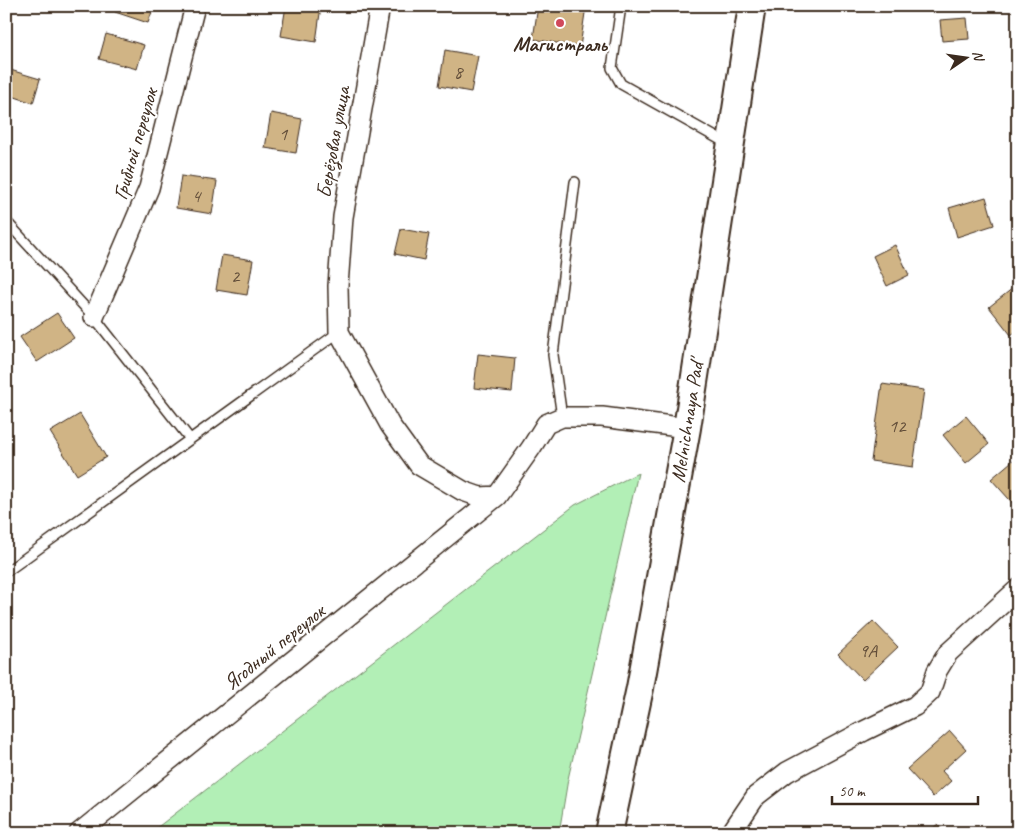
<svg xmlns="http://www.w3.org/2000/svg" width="1024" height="839" font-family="Caveat,sans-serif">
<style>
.green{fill:#b2efb6;stroke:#768c6a}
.building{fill:#d0b485;stroke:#3b2a1e}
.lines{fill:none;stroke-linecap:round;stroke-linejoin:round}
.lane-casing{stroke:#3b2a1e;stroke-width:12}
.street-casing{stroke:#3b2a1e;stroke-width:22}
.secondary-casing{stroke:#3b2a1e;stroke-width:30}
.lane{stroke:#fff;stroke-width:9}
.street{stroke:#fff;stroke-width:19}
.secondary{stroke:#fff;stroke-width:26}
.poi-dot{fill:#d1495b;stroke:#fff;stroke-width:2}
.labels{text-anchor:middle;stroke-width:4.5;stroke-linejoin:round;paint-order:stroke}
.number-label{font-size:19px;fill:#604c38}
.poi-label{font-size:21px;font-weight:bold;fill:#3b2a1e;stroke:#fff}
.street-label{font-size:21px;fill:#3b2a1e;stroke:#fff}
</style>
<rect width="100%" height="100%" fill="#fff"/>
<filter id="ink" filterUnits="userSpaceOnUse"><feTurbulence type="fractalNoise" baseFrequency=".02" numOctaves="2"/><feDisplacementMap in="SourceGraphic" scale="10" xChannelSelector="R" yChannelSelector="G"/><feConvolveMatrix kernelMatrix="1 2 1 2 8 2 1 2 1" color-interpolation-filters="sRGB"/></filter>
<g filter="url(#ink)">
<path class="green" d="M638,473L568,779L559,833H150L575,505Z"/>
<path class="building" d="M117,6H154L148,23L115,12Z
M286,6H321L316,42L281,36Z
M538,6H586L580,47L533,39Z
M967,18L969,39L942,41L940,20Z
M106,34L144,45L137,69L99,59Z
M445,50L478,56L471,92L439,86Z
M7,69L40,79L33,103L6,94Z
M271,113L302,119L296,153L265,148Z
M181,176L217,181L212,214L176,208Z
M986,197L994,225L957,237L949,208Z
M401,229L429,234L424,260L395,254Z
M895,245L909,275L887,286L873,256Z
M222,255L253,260L247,295L216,290Z
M1018,284V330L1011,335L989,307Z
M57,313L74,338L37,362L20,337Z
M478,354L515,358L512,392L474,388Z
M882,384L924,390L913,467L871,461Z
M80,414L106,457L77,475L50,432Z
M966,416L989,444L966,463L943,435Z
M1018,456V509L991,479Z
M873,621L898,647L863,680L838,654Z
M950,731L966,749L942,771L951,781L933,797L907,769Z
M938,824L945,833H927Z"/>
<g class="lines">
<defs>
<path id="lane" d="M621,6L612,68L621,84L728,144
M6,221L94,317L190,439
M562,417L553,355L575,182
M6,572L339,332"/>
<path id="street" d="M380,6L343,217L338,286L339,332L390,425L419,465L463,491L480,497L497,496L531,448L546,424L562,417H602L687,428
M94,317L149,188L195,6
M79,833L497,496
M731,833L756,796L787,772L864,731L915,706L930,692L937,671L948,653L1018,589"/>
<path id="secondary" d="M609,833L640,688L687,428L752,6"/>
</defs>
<use href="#lane" class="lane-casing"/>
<use href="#street" class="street-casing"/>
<use href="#secondary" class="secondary-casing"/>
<use href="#lane" class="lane"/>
<use href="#street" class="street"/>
<use href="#secondary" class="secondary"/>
</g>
</g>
<circle class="poi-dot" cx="560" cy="23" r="5"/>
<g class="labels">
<g class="number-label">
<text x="458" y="78">8</text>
<text x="283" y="140">1</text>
<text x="196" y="202">4</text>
<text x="235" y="282">2</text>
<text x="897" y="432">12</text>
<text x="868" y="657">9А</text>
</g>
<g class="poi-label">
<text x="560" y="51">Магистраль</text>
</g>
<g class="street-label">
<text transform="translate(333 142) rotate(-80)" y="7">Берёзовая улица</text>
<text transform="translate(135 144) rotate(-74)" y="7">Грибной переулок</text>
<text transform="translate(687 421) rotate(-81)" y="7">Melnichnaya Pad'</text>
<text transform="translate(274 647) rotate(-39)" y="7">Ягодный переулок</text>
</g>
</g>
<rect width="1024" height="839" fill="none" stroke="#fff" stroke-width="25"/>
<rect x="12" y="12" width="999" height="814" fill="none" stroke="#3b2a1e" stroke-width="2" filter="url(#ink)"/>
<g transform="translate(966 58) rotate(77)" stroke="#ffffff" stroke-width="4" paint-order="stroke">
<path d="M0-4L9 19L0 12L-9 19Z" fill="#3b2a1e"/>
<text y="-8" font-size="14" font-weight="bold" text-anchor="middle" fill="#3b2a1e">N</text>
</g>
<path d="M832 796v8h146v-8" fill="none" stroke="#3b2a1e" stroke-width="2.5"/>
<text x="839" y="796" font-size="15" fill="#3b2a1e" stroke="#ffffff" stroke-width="4" paint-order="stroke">50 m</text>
</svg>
